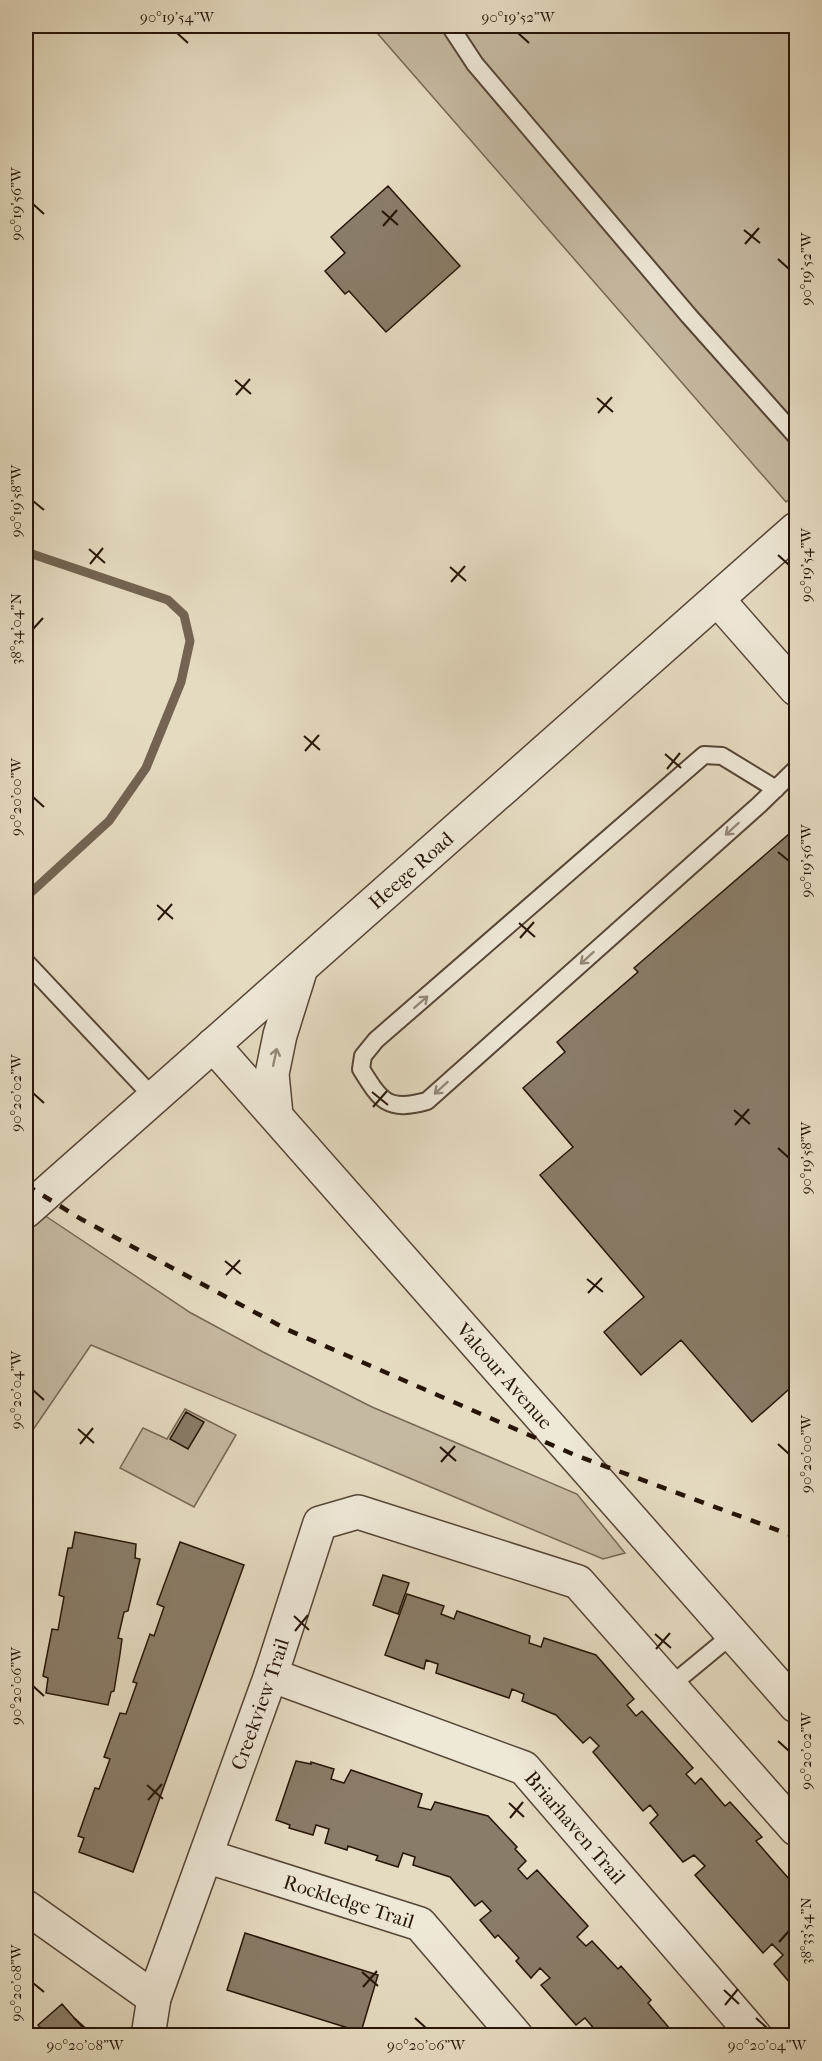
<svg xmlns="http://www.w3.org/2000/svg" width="822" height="2061" font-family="'IM FELL French Canon',serif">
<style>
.green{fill:#c5b9a1;stroke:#766754;stroke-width:1.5}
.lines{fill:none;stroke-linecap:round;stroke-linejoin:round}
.stream{stroke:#726451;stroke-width:9}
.building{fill:#897c68;stroke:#261507;stroke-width:1.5}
.service-casing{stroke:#564636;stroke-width:20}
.minor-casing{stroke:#564636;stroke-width:36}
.tertiary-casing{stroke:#564636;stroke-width:36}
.service{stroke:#eee8d7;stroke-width:16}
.minor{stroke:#eee8d7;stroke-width:33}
.tertiary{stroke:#eee8d7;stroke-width:33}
.rail{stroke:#261507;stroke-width:4.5;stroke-dasharray:10 10;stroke-linecap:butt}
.oneway{stroke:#948979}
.ticks{fill:none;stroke:#261507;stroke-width:2}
.labels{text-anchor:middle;stroke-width:5;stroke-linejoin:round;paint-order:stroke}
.street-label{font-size:20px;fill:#261507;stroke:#eee8d7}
.neatline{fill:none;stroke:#261507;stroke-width:2}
.ticks-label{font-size:15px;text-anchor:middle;fill:#261507}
</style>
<rect width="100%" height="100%" fill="#e5dbc1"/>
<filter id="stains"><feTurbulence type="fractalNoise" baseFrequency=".00333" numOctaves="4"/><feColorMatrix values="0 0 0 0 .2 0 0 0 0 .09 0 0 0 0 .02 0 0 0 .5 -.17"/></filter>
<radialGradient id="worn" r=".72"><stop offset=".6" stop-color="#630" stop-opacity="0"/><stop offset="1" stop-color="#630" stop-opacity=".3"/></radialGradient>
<path class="green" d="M371,26H796V493L786,502Z
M44,1215L191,1313L263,1352L372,1407L577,1494L625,1553L603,1559L91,1345L26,1440V1231Z
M185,1409L236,1435L194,1507L120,1468L143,1428L167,1439Z"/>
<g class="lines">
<path class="stream" d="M26,552L168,600L184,615L190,641L181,682L146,768L109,821L26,897"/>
</g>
<path class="building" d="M388,186L460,266L386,332L349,291L345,294L325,271L345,253L331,237Z
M796,828V1383L752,1422L681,1340L641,1375L604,1332L644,1297L540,1175L573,1147L523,1088L565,1052L557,1042L638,972L634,968Z
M186,1412L204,1422L188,1449L170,1439Z
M75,1532L136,1544L135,1558L140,1559L128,1611L124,1612L118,1638L122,1639L120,1654L114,1691L111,1692L108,1705L46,1693L48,1678L43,1676L52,1629L58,1630L64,1597L59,1595L68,1548H72Z
M180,1542L244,1565L133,1872L79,1852L84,1838L78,1836L95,1788L99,1789L110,1759L104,1757L120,1713L126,1714L137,1683L133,1682L150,1634L154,1636L164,1607L157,1604Z
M383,1575L409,1583L398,1614L373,1605Z
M407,1594L444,1606L441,1614L454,1619L457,1611L530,1636L529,1643L541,1647L544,1638L596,1655L634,1699L627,1705L636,1716L642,1711L693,1768L686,1774L695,1784L701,1778L725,1806L730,1802L762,1837L756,1841L796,1887V1990L774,1964L783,1955L772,1944L763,1953L695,1875L705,1866L694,1855L683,1862L650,1823L658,1815L650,1805L643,1811L593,1752L599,1746L590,1737L583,1743L556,1715L522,1701L524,1694L512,1689L509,1698L436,1673L438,1664L426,1660L424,1669L385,1655Z
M296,1761L311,1764V1762L334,1769L331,1779L344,1783L351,1770L422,1794L418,1807L431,1810L435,1802L488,1816L517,1847L515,1849L526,1861L518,1869L527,1879L537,1870L588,1926L577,1937L586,1946L592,1941L618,1969L621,1966L651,2000L648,2003L676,2036H591L596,2031L585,2018L576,2025L541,1985L550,1978L540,1968L531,1978L516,1961L519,1958L498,1935L495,1938L480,1920L491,1911L482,1901L475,1906L450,1877L413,1865L415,1857L403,1853L398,1867L376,1860L378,1856L348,1846L347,1850L325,1843L329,1829L316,1825L313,1835L289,1828L290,1825L276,1820Z
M245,1933L378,1975L361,2032L227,1990Z
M62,2004L90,2036H48L38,2025Z"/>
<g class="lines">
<defs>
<path id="service" d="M450,26L475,64L689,316L796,436
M776,789L722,756L704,755L376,1040L363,1056L361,1069C381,1101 387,1112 427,1101L759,805L796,769
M26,962L154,1098
M670,1686L733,1634"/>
<g id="minor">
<path d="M718,600L796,689"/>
<path id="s1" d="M271,1675L524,1768L755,2036"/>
<path id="s2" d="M206,1856L420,1924L516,2036"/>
<path d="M26,1907L154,1998"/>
<path id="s3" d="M148,2036L154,1998L271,1675L320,1523L358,1512L578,1582L796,1829"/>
</g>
<g id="tertiary">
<path id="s4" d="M213,1045L796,1706"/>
<path d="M276,1115L272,1074L280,1035L301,968"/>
<path id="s5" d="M26,1211L796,529"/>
</g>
</defs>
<use href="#service" class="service-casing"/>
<use href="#minor" class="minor-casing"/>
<use href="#tertiary" class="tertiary-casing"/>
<use href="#service" class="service"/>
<use href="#minor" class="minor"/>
<use href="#tertiary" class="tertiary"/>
<path class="rail" d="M26,1185L81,1219L286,1329L575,1455L796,1537"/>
</g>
<defs><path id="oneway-shaft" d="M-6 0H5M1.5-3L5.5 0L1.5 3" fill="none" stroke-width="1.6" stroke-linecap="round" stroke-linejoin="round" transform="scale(1.5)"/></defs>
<g class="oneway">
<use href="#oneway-shaft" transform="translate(732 829) rotate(138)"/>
<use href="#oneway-shaft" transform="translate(587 958) rotate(138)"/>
<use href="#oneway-shaft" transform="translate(421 1002) rotate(-41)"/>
<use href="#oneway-shaft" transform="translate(275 1057) rotate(-78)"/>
<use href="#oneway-shaft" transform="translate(441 1088) rotate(138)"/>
</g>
<path class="ticks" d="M177,33L188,43M518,33L529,43M33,204L44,214M382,211L398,225M383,226L397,210M744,230L760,243M745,244L759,228M778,259L789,269M235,380L251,394M236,395L250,379M597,398L613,412M598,413L612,397M33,501L44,510M89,549L105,563M778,555L789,565M90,564L103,548M450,567L466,581M451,582L465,566M33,629L43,618M304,736L320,750M305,751L319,735M665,754L681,768M667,769L680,753M33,797L44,807M778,852L789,861M157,905L173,919M158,920L172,904M519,923L535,937M520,938L534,922M372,1092L388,1105M33,1093L44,1103M373,1107L387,1091M734,1110L750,1124M735,1125L749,1109M778,1148L789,1158M225,1261L241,1274M226,1275L240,1260M587,1279L603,1292M588,1293L602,1278M33,1390L44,1400M78,1429L94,1443M80,1444L93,1428M778,1444L789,1454M440,1447L456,1461M441,1462L455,1446M294,1616L309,1630M295,1631L308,1615M655,1634L671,1648M656,1649L670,1633M33,1686L44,1696M778,1741L789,1751M147,1785L163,1799M148,1800L162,1784M509,1803L524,1817M510,1818L523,1802M779,1942L789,1931M362,1972L378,1986M33,1983L44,1992M363,1987L377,1971M724,1990L739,2004M725,2005L738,1989M74,2018L85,2028M415,2018L426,2028M756,2018L767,2028"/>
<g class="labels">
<g class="street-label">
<text dy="7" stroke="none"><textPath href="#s5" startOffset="514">Heege Road</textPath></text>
<text dy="7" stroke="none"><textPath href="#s4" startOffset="441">Valcour Avenue</textPath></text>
<text dy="7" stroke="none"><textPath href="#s3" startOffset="351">Creekview Trail</textPath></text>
<text dy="7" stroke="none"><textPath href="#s1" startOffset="348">Briarhaven Trail</textPath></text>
<text dy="7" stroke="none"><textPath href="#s2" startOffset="150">Rockledge Trail</textPath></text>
</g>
</g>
<rect width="822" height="2061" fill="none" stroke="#e5dbc1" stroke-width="66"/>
<rect x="33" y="33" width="756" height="1995" class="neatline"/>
<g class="ticks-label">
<text x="177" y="22">90°19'54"W</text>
<text x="518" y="22">90°19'52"W</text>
<text transform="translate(16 204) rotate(-90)" y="5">90°19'56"W</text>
<text transform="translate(806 269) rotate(-90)" y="5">90°19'52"W</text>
<text transform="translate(16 501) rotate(-90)" y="5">90°19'58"W</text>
<text transform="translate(806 565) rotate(-90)" y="5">90°19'54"W</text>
<text transform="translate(16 629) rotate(-90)" y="5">38°34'04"N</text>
<text transform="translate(16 797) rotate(-90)" y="5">90°20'00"W</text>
<text transform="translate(806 861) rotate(-90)" y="5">90°19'56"W</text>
<text transform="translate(16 1093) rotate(-90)" y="5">90°20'02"W</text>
<text transform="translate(806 1158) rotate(-90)" y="5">90°19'58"W</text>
<text transform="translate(16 1390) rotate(-90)" y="5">90°20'04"W</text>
<text transform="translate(806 1454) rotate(-90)" y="5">90°20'00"W</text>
<text transform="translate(16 1686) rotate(-90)" y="5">90°20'06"W</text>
<text transform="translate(806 1751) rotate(-90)" y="5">90°20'02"W</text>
<text transform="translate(806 1931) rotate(-90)" y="5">38°33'54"N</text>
<text transform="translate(16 1983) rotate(-90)" y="5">90°20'08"W</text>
<text x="85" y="2050">90°20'08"W</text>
<text x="426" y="2050">90°20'06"W</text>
<text x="767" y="2050">90°20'04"W</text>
</g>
<rect width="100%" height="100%" filter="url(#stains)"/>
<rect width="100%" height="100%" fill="url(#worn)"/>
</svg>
